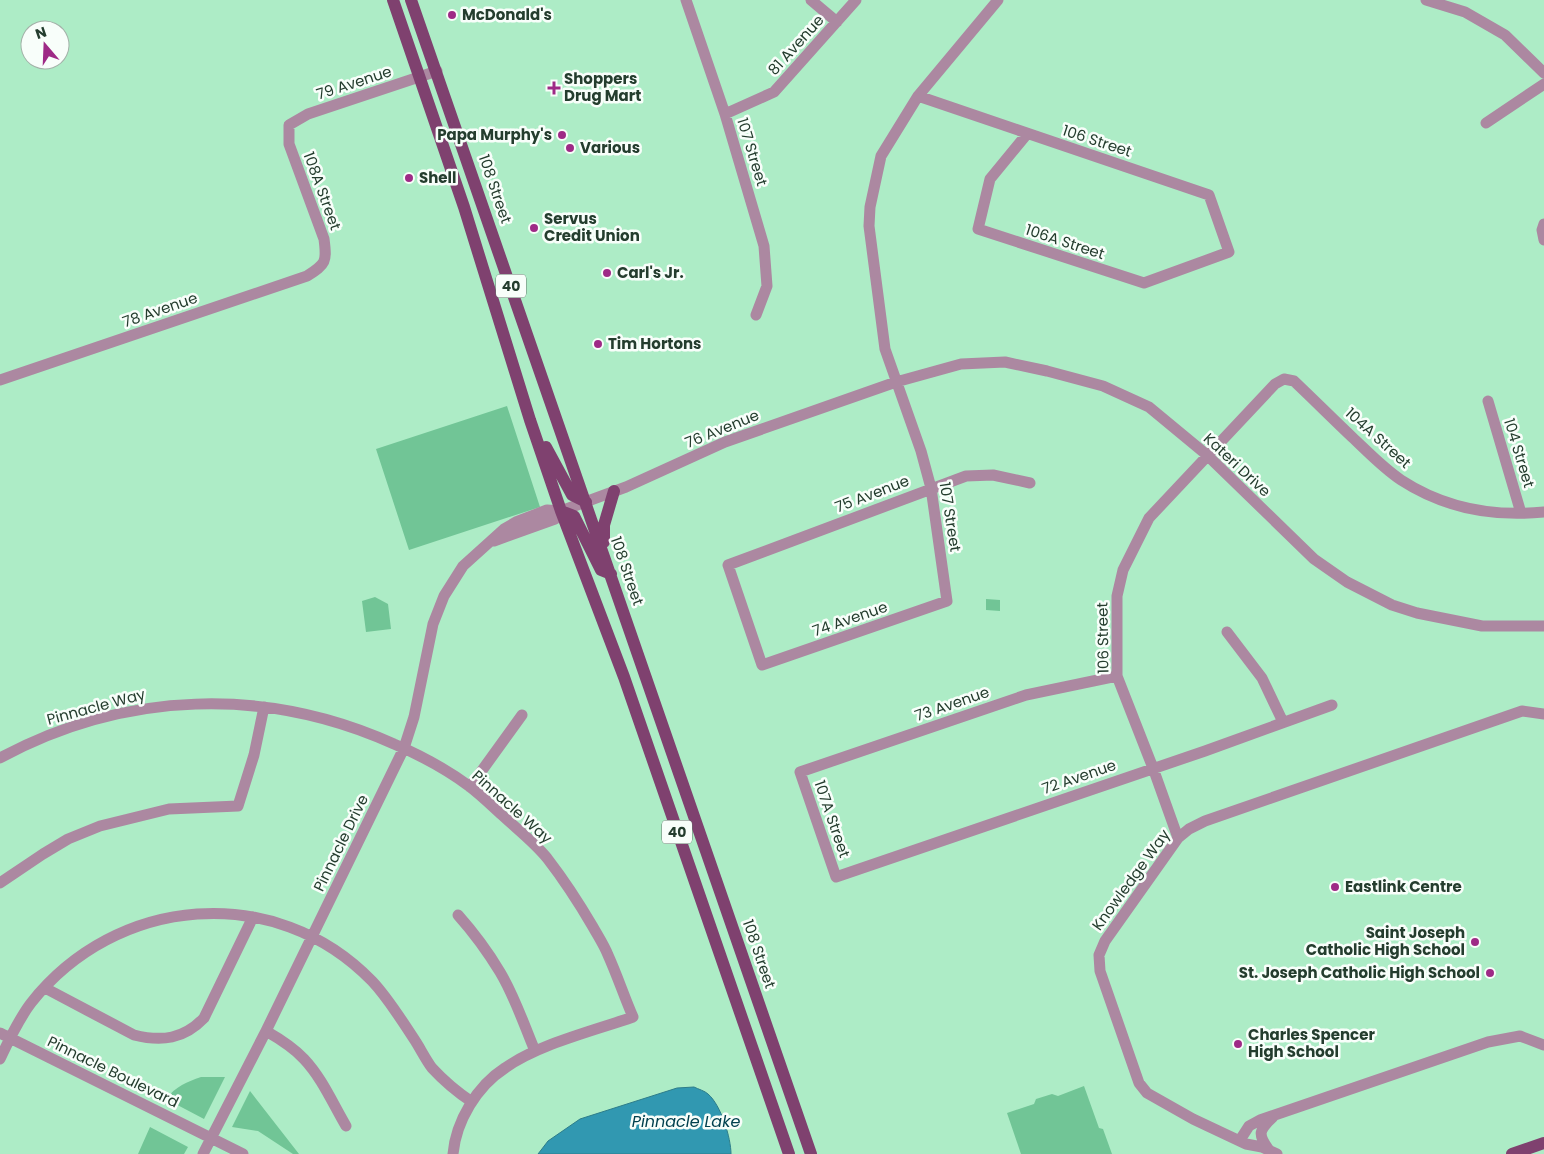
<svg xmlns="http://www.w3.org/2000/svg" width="1544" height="1154" font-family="Poppins,sans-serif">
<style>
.green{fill:#71c596}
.water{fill:#3198b1;stroke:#2d7d8a}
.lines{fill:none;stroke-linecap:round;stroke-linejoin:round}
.minor{stroke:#ac88a1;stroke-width:11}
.major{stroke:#7f416f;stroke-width:12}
.poi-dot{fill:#9e2a86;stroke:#f8fefa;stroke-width:2}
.labels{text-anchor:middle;stroke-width:5;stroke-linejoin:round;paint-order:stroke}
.shield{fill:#f8fefa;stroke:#64776b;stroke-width:1}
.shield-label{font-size:14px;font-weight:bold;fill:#243d2e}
.poi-label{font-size:15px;font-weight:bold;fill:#243d2e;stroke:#f8fefa;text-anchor:start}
.street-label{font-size:15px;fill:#243d2e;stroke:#f8fefa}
.water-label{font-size:16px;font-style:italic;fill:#01404e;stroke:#f8fefa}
</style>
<rect width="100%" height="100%" fill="#adecc6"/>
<path class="green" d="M507,406L540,507L409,550L376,449Z
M375,597L388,604L391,629L366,632L362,601Z
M986,599L1000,600V611L986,610Z
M201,1077H225L204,1119L166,1099C176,1086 187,1082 201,1077Z
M1084,1086L1099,1128L1103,1129L1112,1154H1021L1007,1113L1034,1104L1036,1099L1052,1094L1058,1096Z
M250,1091L299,1154H293L258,1131L232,1127Z
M150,1127L188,1147L184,1154H138Z"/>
<path class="water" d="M694,1087C698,1089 705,1091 708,1094C721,1105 731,1138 731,1154H538L548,1141L580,1119L677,1088Z"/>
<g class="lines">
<path class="minor" d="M686,0L725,114L764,246L767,286L756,315
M811,0L837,22
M998,0L918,96L881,156L870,207L869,226L885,349L921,451L931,488L947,601L762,665L728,565L966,476L993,475L1030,483
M1426,0L1465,12L1505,35L1544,73
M918,96L1209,195L1229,252L1144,283L978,229L990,179L1027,134
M725,114L774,92L856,0
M1486,123L1544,84
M1544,224L1542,230L1544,240
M0,380L307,276C326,264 327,262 324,239L289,144V125L308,114L437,71
M1488,401L1521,513
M494,541L555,519L561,511
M1227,632L1262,678L1283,722
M1117,676L1026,695L800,772L836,877L1205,751L1332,705
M0,758C124,691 266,686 394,744C420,755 446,769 469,786C481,795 491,805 502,815C517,829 534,842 547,858C564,880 579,903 593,927C598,936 604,945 608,955C617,975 624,996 633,1017C593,1031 539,1044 505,1068C477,1086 456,1121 453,1154
M470,787L522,715
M1178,838L1153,768L1117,676V596L1123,570L1149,518L1275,384L1284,379L1294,381C1314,400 1333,419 1352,437C1368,452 1383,468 1401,480C1444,508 1494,517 1544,512
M0,883L43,854L68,839L100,826L169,809L238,806L254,755L264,707
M458,915C474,933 488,952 500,972C515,997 524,1025 535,1051
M45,988L134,1035C162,1042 184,1039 204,1018L253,917
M266,1031C280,1039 293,1047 304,1059C322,1078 333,1104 346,1126
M0,1033L243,1154
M0,1059C9,1040 18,1020 31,1003C116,895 275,881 372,981C389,999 402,1021 416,1042C421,1050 426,1060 432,1068C444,1081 457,1092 472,1102
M1240,1140L1249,1126L1260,1120L1488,1042L1520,1036L1544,1045
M1269,1150C1257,1134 1259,1130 1273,1117
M203,1154L266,1031L404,748L414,717L433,624L444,596L463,566L504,529L516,522L547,510L561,511L626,487L725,442L896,382L961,364L1005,362L1047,371L1103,386L1149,407L1207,455L1314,559L1347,582L1392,605L1417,613L1482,626H1544
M1277,1154L1262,1147L1246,1144L1193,1119L1147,1093L1139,1083L1100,971L1099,955L1105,941L1178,838L1189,829L1205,821L1522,711L1544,714"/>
<path class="major" d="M393,0L464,207L530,420L561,511L624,677L789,1154
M411,0L811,1154
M546,447L572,495L586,502
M561,511L574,516L601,570L611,574
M604,542V525L614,491
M1512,1154L1544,1143"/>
</g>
<g class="poi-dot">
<circle cx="452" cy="15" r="5"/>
<path d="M551.5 80.5h5v5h5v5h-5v5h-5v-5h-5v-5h5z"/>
<circle cx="562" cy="135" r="5"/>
<circle cx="570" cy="148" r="5"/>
<circle cx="409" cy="178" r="5"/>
<circle cx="534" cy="228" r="5"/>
<circle cx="607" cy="273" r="5"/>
<circle cx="598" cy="344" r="5"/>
<circle cx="1335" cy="887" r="5"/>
<circle cx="1475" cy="942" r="5"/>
<circle cx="1490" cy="973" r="5"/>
<circle cx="1238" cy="1044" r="5"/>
</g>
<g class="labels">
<g class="shield">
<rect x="496" y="274.5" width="30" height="23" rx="4"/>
<rect x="662" y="820.5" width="30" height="23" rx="4"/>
</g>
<g class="shield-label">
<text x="511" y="291">40</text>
<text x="677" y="837">40</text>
</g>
<g class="poi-label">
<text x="462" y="20">McDonald's</text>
<text x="564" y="84">Shoppers<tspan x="564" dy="17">Drug Mart</tspan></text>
<text x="552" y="140" text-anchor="end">Papa Murphy's</text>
<text x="580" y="153">Various</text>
<text x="419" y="183">Shell</text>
<text x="544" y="224">Servus<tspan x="544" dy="17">Credit Union</tspan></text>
<text x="617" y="278">Carl's Jr.</text>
<text x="608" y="349">Tim Hortons</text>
<text x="1345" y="892">Eastlink Centre</text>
<text x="1465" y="938" text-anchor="end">Saint Joseph<tspan x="1465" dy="17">Catholic High School</tspan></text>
<text x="1480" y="978" text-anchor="end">St. Joseph Catholic High School</text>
<text x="1248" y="1040">Charles Spencer<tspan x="1248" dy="17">High School</tspan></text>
</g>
<g class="street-label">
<text transform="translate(796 45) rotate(-48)" y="5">81 Avenue</text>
<text transform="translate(354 83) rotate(-18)" y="5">79 Avenue</text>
<text transform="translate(1097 141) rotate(18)" y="5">106 Street</text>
<text transform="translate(752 152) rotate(73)" y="5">107 Street</text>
<text transform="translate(495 189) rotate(71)" y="5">108 Street</text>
<text transform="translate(322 191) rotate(70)" y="5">108A Street</text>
<text transform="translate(1065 242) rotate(18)" y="5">106A Street</text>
<text transform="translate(160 310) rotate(-19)" y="5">78 Avenue</text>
<text transform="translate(722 429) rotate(-22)" y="5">76 Avenue</text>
<text transform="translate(1378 438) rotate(42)" y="5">104A Street</text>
<text transform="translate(1519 453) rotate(73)" y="5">104 Street</text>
<text transform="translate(1237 465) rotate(43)" y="5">Kateri Drive</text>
<text transform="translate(872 494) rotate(-21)" y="5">75 Avenue</text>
<text transform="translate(950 517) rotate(81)" y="5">107 Street</text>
<text transform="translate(627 571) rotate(71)" y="5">108 Street</text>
<text transform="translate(850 619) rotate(-19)" y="5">74 Avenue</text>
<text transform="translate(1103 638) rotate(-91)" y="5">106 Street</text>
<text transform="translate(952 704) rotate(-19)" y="5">73 Avenue</text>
<text transform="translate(96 707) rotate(-15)" y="5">Pinnacle Way</text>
<text transform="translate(1079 777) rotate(-19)" y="5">72 Avenue</text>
<text transform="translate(512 807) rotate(42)" y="5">Pinnacle Way</text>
<text transform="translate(832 819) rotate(71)" y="5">107A Street</text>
<text transform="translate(341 843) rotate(-64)" y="5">Pinnacle Drive</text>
<text transform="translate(1131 880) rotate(-54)" y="5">Knowledge Way</text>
<text transform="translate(759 954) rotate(71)" y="5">108 Street</text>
<text transform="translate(113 1072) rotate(26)" y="5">Pinnacle Boulevard</text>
</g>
<g class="water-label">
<text x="686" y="1127">Pinnacle Lake</text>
</g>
</g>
<g transform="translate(45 45) rotate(341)"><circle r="24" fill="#f8fefa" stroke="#a3b1a8"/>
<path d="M0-4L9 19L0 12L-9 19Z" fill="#9e2a86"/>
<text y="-8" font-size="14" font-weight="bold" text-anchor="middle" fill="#243d2e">N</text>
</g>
</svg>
